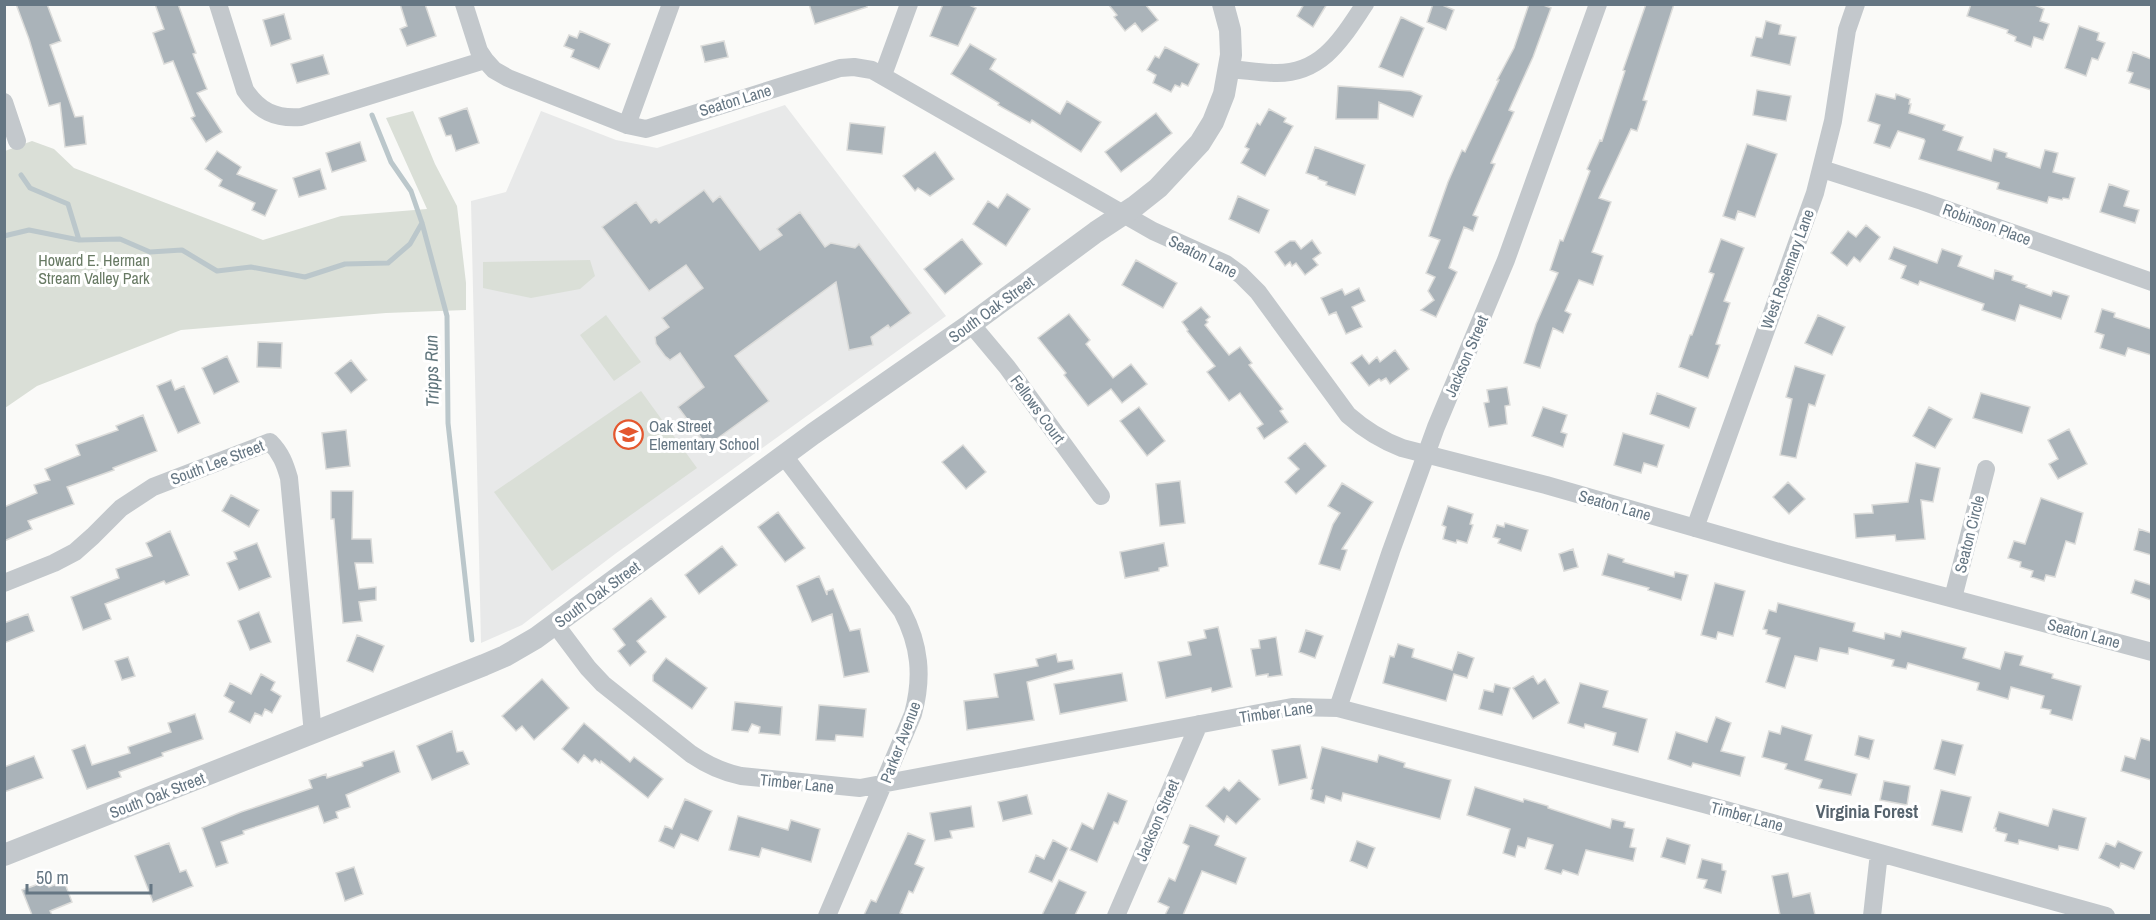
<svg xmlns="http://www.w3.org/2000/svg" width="2156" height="920" font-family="'Archivo Narrow',sans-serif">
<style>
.built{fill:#e8e9e9}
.green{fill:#dadfd7}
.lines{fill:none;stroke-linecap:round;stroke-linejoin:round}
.stream{stroke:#bbc7cb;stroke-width:5}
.building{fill:#aab3b9;stroke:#dcdcda;stroke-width:1.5}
.minor{stroke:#c3c8cc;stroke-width:18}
.tertiary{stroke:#c3c8cc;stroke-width:22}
.labels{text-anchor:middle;stroke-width:6;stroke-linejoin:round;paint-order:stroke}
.street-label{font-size:16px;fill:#657683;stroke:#fff}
.park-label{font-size:16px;fill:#687a64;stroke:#fff}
.poi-label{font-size:16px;fill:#657683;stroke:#fff;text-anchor:start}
.water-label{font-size:18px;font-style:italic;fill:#60757c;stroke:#fff}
.neighbourhood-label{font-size:18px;font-weight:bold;fill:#57646e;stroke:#fff}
</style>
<rect width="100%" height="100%" fill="#fafaf8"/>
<path class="built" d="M785,105L946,316L615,554L522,625L481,643L471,201L506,192L541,111L616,140L657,148Z"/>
<path class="green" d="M413,111L435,164L457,206L466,283V310L386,313L181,330L37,386L5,408V151L32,141L54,149L74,168L263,240L341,216L427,209L386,118Z
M590,260L595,276L580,289L531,298L483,288V262Z
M606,315L641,362L614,381L580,335Z
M641,391L697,468L552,571L494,492Z"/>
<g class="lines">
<path class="stream" d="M372,115L391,162L411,191L422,223L447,316L448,423L472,640
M21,175L30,188L68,204L79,240
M4,236L29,230L79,240L120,239L150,252L182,250L217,271L251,267L305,277L345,264L388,263L410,244L422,223"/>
</g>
<path class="building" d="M16,4H47L61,41L50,45L75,117L83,116L86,144L65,147L60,103L49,106L29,39Z
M155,4H178L196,53L193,54L207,89L197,93L222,132L206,142L191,118L195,116L173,61L164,64L153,33L164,29Z
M400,4H425L436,36L407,46L400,29L407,26Z
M809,4H866L867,7L815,24Z
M943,4H967L976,8L958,46L930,36Z
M1108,4H1145L1158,20L1142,32L1135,23L1125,31L1114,17L1117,15Z
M1304,4H1327L1313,27L1297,16Z
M1433,4H1440L1454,10L1446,30L1427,22Z
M1529,4H1541L1551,8L1533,57L1509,110L1514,112L1491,163L1495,164L1473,215L1478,217L1473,231L1464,227L1449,268L1457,272L1436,317L1421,310L1434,300L1428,291L1435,277L1426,273L1440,240L1429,236L1448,182L1462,150L1465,152L1499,80H1497L1514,48Z
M1646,4H1674L1643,100L1647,101L1637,131L1631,129L1599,198L1611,202L1592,252L1603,256L1593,285L1579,280L1565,311L1571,314L1563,333L1553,328L1540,368L1524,363L1536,324L1558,273L1550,270L1560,240L1563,241L1590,171L1587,169L1600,140L1602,141L1625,71L1623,70Z
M1971,4H2032L2044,9L2040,21L2049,24L2043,40L2034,37L2031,47L2015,41L2016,37L2007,33L2008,30L1967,16Z
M284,14L291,39L271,46L263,20Z
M1401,17L1424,28L1403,77L1379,67Z
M1766,21L1781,25L1779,34L1796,37L1790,65L1751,56L1756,37L1762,38Z
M2079,26L2099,33L2097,40L2105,43L2098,60L2092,58L2086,76L2065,68Z
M580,31L610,44L599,69L571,57L574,50L564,46L569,35L577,38Z
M724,41L728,57L705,62L701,46Z
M970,44L996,59L990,69L1060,114L1067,101L1101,122L1081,152L1032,120L1030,123L998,105L999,103L951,74Z
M1165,47L1199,64L1188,86L1182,83L1180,87L1175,85L1171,92L1153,83L1156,75L1147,70L1155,56L1159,58Z
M2133,52L2151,59V90L2129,83L2133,73L2127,71Z
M323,55L329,74L297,83L291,64Z
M1338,86L1411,91L1422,96L1413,117L1379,102L1378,119H1336Z
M1757,90L1791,96L1786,121L1753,115Z
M1876,94L1895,99L1896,94L1910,99L1909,104H1911L1909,113L1945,125L1943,130L1963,137L1958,150L1962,151L1991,161L1994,149L2007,153L2006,157L2040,168L2045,150L2058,153L2053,172L2075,178L2069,199L2063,198L2062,200L2049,197L2047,203L1997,189L1999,183L1919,159L1925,141L1924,139L1898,131L1890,148L1874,143L1880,125L1868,121Z
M467,108L479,143L456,151L451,135L446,136L439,118Z
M1269,109L1286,118L1284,122L1293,126L1265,176L1241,163L1249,149L1245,147L1257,123L1260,125Z
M1156,113L1172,133L1121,172L1105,152Z
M850,123L885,127L882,154L847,150Z
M360,142L366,161L332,172L326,153Z
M1747,144L1777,154L1755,217L1738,211L1735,220L1723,216Z
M1315,147L1365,165L1355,195L1326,185L1327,182L1318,179V177L1306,173Z
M217,151L241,167L237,174L277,190L265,216L252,210L255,203L219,186L222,180L205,169Z
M935,152L954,179L930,196L918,188L915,191L903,176Z
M320,169L326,189L299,197L293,178Z
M2109,184L2129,191L2124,206L2139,210L2135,223L2100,212Z
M704,190L713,202L720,196L760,250L782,235L777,229L800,212L825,247L831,243L855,248L859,244L911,313L890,328L888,325L871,337L873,345L849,350L836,282L735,356L769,401L707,446L678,407L704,387L680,353L670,360L665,356L656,344L655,337L669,327L662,318L703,288L686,265L649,291L602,227L636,202L651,223L656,219L659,223Z
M1007,194L1030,209L1006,246L973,224L988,201L998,208Z
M1238,196L1269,210L1259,233L1229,219Z
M1866,225L1880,237L1860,262L1854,257L1847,266L1831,253L1848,231L1856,237Z
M962,239L982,264L945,294L924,269Z
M1721,239L1744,248L1724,301L1730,303L1716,344L1720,345L1708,378L1679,367L1690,335H1692L1714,274L1709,272Z
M1312,240L1321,253L1313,259L1318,265L1305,275L1296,263L1292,266L1290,262L1285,266L1275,252L1290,241H1295L1301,249Z
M1894,247L1937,263L1942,249L1962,256L1958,266L1993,279L1995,270L2013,276L2012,280L2027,285L2026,287L2051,296L2053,291L2069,296L2061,319L2020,305L2015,321L1982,310L1984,304L1920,281L1918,285L1901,278L1906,266L1889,259Z
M1136,260L1177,283L1163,308L1122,285Z
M1359,288L1365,301L1352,307L1362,327L1346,334L1336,312L1329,315L1321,298L1342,289L1345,295Z
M1201,307L1210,317L1206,320L1208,322L1205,325L1229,355L1240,347L1252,363L1249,365L1283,409L1280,411L1288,422L1264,439L1257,428L1263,424L1240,393L1229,401L1207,372L1215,366L1187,331L1188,330L1182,322Z
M2102,309L2115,313L2114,317L2151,329V355L2128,348L2125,356L2100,348L2104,335L2095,332Z
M1069,314L1090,340L1086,344L1113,378L1131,364L1147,384L1122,403L1111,389L1088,406L1064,375L1066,373L1038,338Z
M1818,315L1845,327L1832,355L1805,343Z
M258,342L282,343L281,368L257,367Z
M1395,350L1409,369L1390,384L1386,378L1381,381L1379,379L1369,386L1351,363L1362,355L1369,364L1377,357L1380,362Z
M227,356L239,382L214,394L202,368Z
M351,360L367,380L351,393L335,373Z
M1795,366L1825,375L1815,406L1809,404L1796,458L1780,455L1792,399L1786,397Z
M171,380L175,390L184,386L200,423L178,433L157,386Z
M1507,387L1510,405L1505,406L1507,424L1489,427L1484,403L1489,402L1487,390Z
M1657,393L1696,408L1689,428L1650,414Z
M1981,393L2030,407L2022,433L1973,418Z
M1139,407L1165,441L1147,456L1120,421Z
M1543,407L1567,415L1561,432L1567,434L1563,447L1532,436Z
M1929,407L1952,419L1935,448L1913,436Z
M143,415L157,451L113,468L114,470L67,487L74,504L28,521L32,529L4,541V507L37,493L34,485L50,480L45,469L80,455L76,445L118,430L116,426Z
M2069,429L2087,464L2058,479L2049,464L2058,459L2048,440Z
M346,430L350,466L326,469L322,433Z
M1623,433L1664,445L1657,467L1644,463L1641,473L1614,465Z
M1305,443L1326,466L1296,494L1285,482L1299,469L1288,458Z
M963,445L986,472L966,489L942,462Z
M1916,463L1940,468L1933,502L1921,500L1925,539L1896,541L1895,535L1856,538L1854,514L1873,513L1872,505L1908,502Z
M1180,481L1185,523L1160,526L1156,484Z
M1788,482L1805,499L1789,514L1773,497Z
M1342,483L1373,502L1342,549L1347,550L1340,570L1319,564L1333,524L1340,513L1328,506Z
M331,491H353L352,539H371L373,563H355L359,589L376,587V600L359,602L362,621L343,623L334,519H331Z
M231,495L259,510L249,527L222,511Z
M2041,498L2083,513L2075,544L2066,541L2055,577L2046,575L2044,581L2031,577L2033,571L2020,567L2021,562L2008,558L2014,541L2025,544Z
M1448,506L1473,514L1470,524L1473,525L1467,543L1457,540L1456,543L1443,539L1446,527L1442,525Z
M778,512L805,548L785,562L758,527Z
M1505,523L1528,530L1521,551L1498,543L1500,539L1493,537L1497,525L1504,527Z
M2139,529L2151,533V555L2134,550Z
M170,531L189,575L166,584L164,581L105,604L111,619L83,630L71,597L119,578L116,569L152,556L146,543Z
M257,543L271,577L239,590L227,563L237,559L234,552Z
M1164,543L1168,566L1159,568V571L1125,578L1120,552Z
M722,546L737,565L699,594L685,575Z
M1573,549L1578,567L1564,571L1559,554Z
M1608,554L1624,559L1623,562L1674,577L1675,572L1688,575L1681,600L1648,590L1649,588L1602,575Z
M819,576L827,595V591L833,589L850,631L860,629L869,672L844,677L832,614L812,622L797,586Z
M2135,580L2151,585V600L2131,593Z
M1715,583L1745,591L1733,636L1718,632L1716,639L1701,635Z
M651,598L666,617L637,641L646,652L630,666L618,651L625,645L613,629Z
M1778,603L1855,623L1853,631L1884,639L1885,633L1900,637L1902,631L1966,648L1963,658L2000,669L2005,652L2023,656L2020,665L2053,674L2052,678L2081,686L2072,720L2050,714L2051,710L2041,708L2044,696L2011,687L2008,699L1977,690L1979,683L1908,663L1906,669L1892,666L1894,660L1849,648L1848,654L1820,648L1817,661L1795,656L1785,688L1766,682L1780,638L1766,634L1767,630L1763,629L1769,610L1776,612Z
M259,612L271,642L250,650L238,621Z
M28,614L34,631L4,643V623Z
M1218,627L1232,687L1212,692L1211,688L1166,698L1158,662L1191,655L1188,642L1206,638L1204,630Z
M1306,630L1323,636L1315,658L1299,652Z
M357,635L384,646L373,672L347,661Z
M1276,637L1282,675L1268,677V674L1256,676L1251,649L1260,648L1259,640Z
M1398,644L1414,649L1412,657L1452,670L1458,652L1474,658L1467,678L1454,674L1446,701L1383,683L1390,656L1394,657Z
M1056,654L1058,662L1072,660L1074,669L1027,682L1034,720L967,730L964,701L998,697L994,674L1038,666L1036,659Z
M128,657L135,676L122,680L115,661Z
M666,658L707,688L692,709L653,681V675Z
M1122,673L1127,701L1060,714L1054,684Z
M261,674L275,682L271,690L281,696L272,713L265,709L262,716L255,713L250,723L229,712L234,702L224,696L230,683L251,694Z
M1533,676L1538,684L1545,679L1559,703L1533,719L1513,688Z
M542,679L569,708L534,740L522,726L516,731L502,716Z
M1580,683L1608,691L1603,707L1647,719L1638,752L1613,745L1616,733L1585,724L1584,728L1568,723Z
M1495,684L1510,688L1502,715L1479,709L1484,690L1493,692Z
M735,702L782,707L780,735L759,733L760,727L752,724L748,732L732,730Z
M819,705L866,709L863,737L836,735L835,741L816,740Z
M195,714L203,739L162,753L163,756L119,772L121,777L87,789L72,750L85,745L92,765L130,753L128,747L171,732L168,723Z
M1716,717L1731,723L1721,751L1745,757L1740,776L1693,763L1691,767L1668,759L1676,732L1707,742Z
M584,723L630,762L634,757L663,779L648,798L601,761L600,763L595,759L592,762L584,755L578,763L562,749Z
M1782,726L1812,735L1805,760L1857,774L1851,795L1819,788L1822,780L1785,769L1787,764L1762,757L1769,731L1780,734Z
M452,731L457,752L463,751L469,764L432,780L417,746Z
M1859,736L1874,740L1869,759L1855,755Z
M2141,738L2151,741V780L2121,771L2125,756L2135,759Z
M1942,740L1963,745L1955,775L1934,769Z
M1300,745L1307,778L1279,785L1272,750Z
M1322,747L1377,762L1379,755L1405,763L1404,767L1451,780L1440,819L1343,793L1341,801L1326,796L1324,803L1311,799L1313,790L1311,789Z
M394,751L400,772L346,795L350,807L336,812L338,818L324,823L318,806L243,831L244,834L221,842L228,863L216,867L202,828L241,812L312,788L309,780L326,774L327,778L363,766L362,762Z
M34,756L43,778L4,792V767Z
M1239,780L1260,799L1236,824L1227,816L1224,822L1206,806L1224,787L1229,791Z
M1884,781L1910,786L1907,805L1880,800Z
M1475,787L1523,802L1524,799L1548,806V808L1610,828L1612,819L1625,822L1624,827L1634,829L1630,847L1636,848L1633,861L1586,850L1578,875L1563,870L1561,874L1545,869L1553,845L1528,838L1525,848L1518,846L1515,857L1503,853L1510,829L1467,815Z
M1941,790L1971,797L1962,832L1932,825Z
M1108,793L1127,801L1118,824L1114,822L1097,862L1070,850L1082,823L1093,829Z
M1027,795L1032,814L1003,821L998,802Z
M685,799L712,811L698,841L681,834L674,848L659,841L665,826L672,829Z
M971,806L974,827L950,831L952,838L935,841L930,813Z
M2053,809L2086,818L2078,850L2059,846L2058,850L2019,840L2018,844L2005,841L2007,834L1996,831V828H1994L1999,812L2048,826Z
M738,816L788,830L791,820L820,829L811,862L762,848L759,857L729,850Z
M1190,825L1219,836L1215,845L1246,858L1236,884L1202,871L1183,915H1165L1169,907L1158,902L1169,878L1175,881L1189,846L1183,843Z
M908,833L925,840L915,864L924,868L913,893L909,891L900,913L904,915H864L871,900L876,902Z
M1667,838L1690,845L1685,864L1661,857Z
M1053,840L1068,848L1052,882L1029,872L1036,855L1044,859Z
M1357,841L1375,848L1367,868L1350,861Z
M2118,841L2142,852L2134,869L2121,863L2119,868L2099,858L2106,843L2115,847Z
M169,843L180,872L186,870L193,886L153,902L135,856Z
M1702,859L1722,864V870L1726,871L1721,893L1704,888L1707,880L1697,878Z
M354,867L363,894L345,901L336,873Z
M1788,873L1793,897L1810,893L1815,915H1780L1772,876Z
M1059,880L1086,892L1075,915H1042Z
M47,881L49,887L64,881L72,902L50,911L52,915H32L22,890Z"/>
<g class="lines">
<path class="minor" d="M218,4L245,90C259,111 275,119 301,117L485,60L494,70L508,78L627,125L646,129L840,68L854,67L872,70L1153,231L1226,264L1241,275L1258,292L1348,415C1365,430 1381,440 1402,448L1546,485L1786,554L2152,652
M464,4L479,51L485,60
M1229,69C1245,70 1261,73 1277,73C1323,73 1342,38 1365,4
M883,75L909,4
M4,102L17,141
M627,125L671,4
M1822,169L1922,201L2152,282
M971,324L1007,367L1101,496
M784,456L902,611C920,645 923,677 913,714L827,916
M1695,528L1815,193L1833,121L1847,30L1856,4
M4,583L54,563L75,552L93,536L121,508L153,487L270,442C281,453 285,464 289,478L313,734
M1953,598L1986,469
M555,624L588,668L603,684L691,754C707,765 722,772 741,776L860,788L1292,707L1338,708L1704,804L2106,916
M1338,708L1391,551L1436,427L1506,260L1598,4
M1116,916L1199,724
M1872,916L1879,853"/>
<path class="tertiary" d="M4,855L484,665L505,656L536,638L813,434L971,324L1096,232L1134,207L1158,188L1200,143L1213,122L1224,94L1231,55L1230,30L1223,4"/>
</g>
<defs>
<symbol id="school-ring" viewBox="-11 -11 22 22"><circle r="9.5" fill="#fff" stroke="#e4572e" stroke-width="1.5"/><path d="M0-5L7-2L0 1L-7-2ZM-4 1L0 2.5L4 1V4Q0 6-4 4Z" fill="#e4572e"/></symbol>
</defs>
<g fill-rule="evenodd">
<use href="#school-ring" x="612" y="418" width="33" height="33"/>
</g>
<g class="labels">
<g class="street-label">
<text transform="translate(735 100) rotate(-17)" y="6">Seaton Lane</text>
<text transform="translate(1987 224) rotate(20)" y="6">Robinson Place</text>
<text transform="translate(1203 256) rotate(27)" y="6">Seaton Lane</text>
<text transform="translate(1787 269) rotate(-70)" y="6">West Rosemary Lane</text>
<text transform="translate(991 309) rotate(-36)" y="6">South Oak Street</text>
<text transform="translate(1466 356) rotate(-67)" y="6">Jackson Street</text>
<text transform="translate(1038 409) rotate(54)" y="6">Fellows Court</text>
<text transform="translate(217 462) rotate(-21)" y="6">South Lee Street</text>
<text transform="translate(1615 505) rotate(16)" y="6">Seaton Lane</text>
<text transform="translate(1969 534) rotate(-76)" y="6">Seaton Circle</text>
<text transform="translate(597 594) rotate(-36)" y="6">South Oak Street</text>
<text transform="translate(2084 633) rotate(15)" y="6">Seaton Lane</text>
<text transform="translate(1276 712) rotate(-8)" y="6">Timber Lane</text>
<text transform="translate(900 742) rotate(-69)" y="6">Parker Avenue</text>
<text transform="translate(797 783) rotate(6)" y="6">Timber Lane</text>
<text transform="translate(157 795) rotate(-21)" y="6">South Oak Street</text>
<text transform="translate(1747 816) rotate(15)" y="6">Timber Lane</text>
<text transform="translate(1157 820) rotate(-67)" y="6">Jackson Street</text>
</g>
<g class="park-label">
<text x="94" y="266">Howard E. Herman<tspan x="94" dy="18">Stream Valley Park</tspan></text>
</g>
<g class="poi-label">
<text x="649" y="432">Oak Street<tspan x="649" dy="18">Elementary School</tspan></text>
</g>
<g class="water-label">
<text transform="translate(432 371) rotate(-91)" y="6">Tripps Run</text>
</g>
<g class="neighbourhood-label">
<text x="1867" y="818">Virginia Forest</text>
</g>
</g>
<rect width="2156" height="920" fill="none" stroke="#657683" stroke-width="12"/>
<path d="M27 884v9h124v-9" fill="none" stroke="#657683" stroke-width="3"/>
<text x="36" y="884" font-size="18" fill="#657683" stroke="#ffffff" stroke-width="4.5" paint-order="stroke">50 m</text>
</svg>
